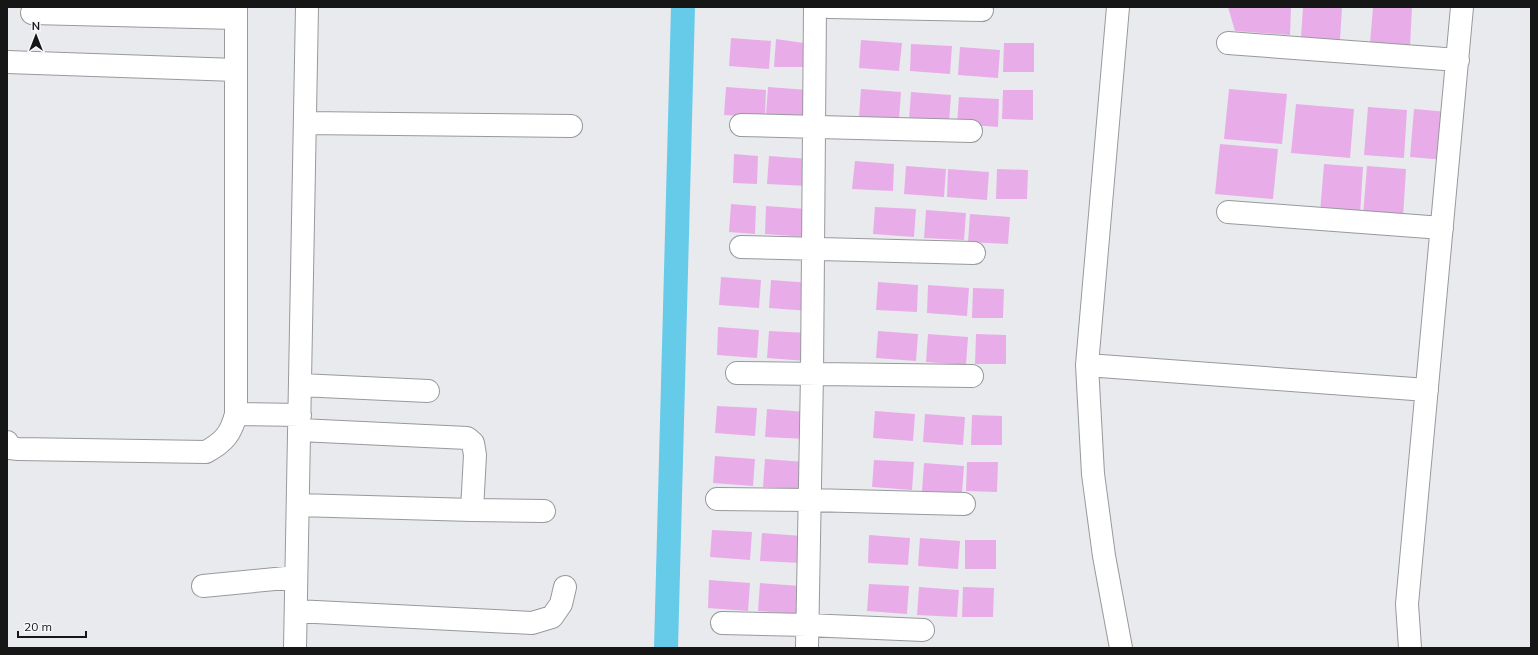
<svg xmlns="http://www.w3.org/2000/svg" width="1538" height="655" font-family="Mulish,sans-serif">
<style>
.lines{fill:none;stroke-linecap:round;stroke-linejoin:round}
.canal{stroke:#66cae9;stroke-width:24}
.building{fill:#e8ade8}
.minor-casing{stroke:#98999c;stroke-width:24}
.minor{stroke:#fff;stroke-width:22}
</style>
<rect width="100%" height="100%" fill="#e9eaee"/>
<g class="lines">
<path class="canal" d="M666,648L683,7"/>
</g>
<path class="building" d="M1228,7H1291L1290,35L1235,31Z
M1303,7H1342L1340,40L1301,37Z
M1373,7H1412L1410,47L1370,44Z
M731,38L771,41L769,69L729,66Z
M776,39L804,43L808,67H774Z
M861,40L902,43L899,71L859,68Z
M1004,43H1034V72H1003Z
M911,44L952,46L950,74L910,71Z
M960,47L1000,50L998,78L958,75Z
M726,87L766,90L765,117L724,115Z
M768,87L808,90L806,118L766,115Z
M861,89L901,92L899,120L859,117Z
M1229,89L1287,94L1282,144L1224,139Z
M1003,90H1033V120L1002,119Z
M911,92L951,95L949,123L909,120Z
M959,97L999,99L998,127L957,124Z
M1296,104L1354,109L1350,158L1291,153Z
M1368,107L1407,110L1404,158L1364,155Z
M1414,109L1449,112L1445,160L1410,157Z
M1220,144L1278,149L1273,199L1215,194Z
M734,154L758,156L757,184L733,183Z
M769,156L809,159L807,186L767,184Z
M855,161L894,164L893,191L852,189Z
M1324,164L1363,167L1360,216L1320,213Z
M906,166L946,169L944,197L904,194Z
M1367,166L1406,169L1403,218L1363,215Z
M948,169L989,172L987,200L947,197Z
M997,169L1028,170L1027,199H996Z
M731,204L756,206L755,234L729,232Z
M766,206L807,209L805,237L765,234Z
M875,207L916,209L914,237L873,234Z
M926,210L966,213L964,240L924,238Z
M970,214L1010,217L1008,244L968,242Z
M721,277L761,280L759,308L719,305Z
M771,280L811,283L809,311L769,308Z
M878,282L918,285L917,312L876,310Z
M928,285L969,288L967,316L927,313Z
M973,288L1004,289L1003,318H972Z
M718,327L759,330L757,358L717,355Z
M769,331L809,333L807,361L767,358Z
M878,331L918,334L916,361L876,358Z
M928,334L968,337L966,365L926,362Z
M976,334L1006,335V364H975Z
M717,406L757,408L755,436L715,433Z
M767,409L807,412L806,439L765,437Z
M875,411L915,414L913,441L873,438Z
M925,414L965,417L963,445L923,442Z
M972,415L1002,416V445H971Z
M715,456L755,459L753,486L713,483Z
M765,459L805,462L803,489L763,487Z
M874,460L914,462L912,490L872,487Z
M967,462H998L997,492L966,491Z
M924,463L964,466L962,493L922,491Z
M712,530L752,532L750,560L710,557Z
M762,533L802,536L800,563L760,561Z
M869,535L910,538L908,565L868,563Z
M920,538L960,541L958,569L918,566Z
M965,540H996V569H965Z
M709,580L750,583L748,611L708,608Z
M760,583L800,586L798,614L758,611Z
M869,584L909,586L907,614L867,611Z
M919,587L959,590L957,617L917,615Z
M963,587L994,588L993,617H962Z"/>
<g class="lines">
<defs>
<path id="minor" d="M829,7L982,10
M1118,7L1087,365L1093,474L1104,556L1121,648
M32,13L236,18
M1228,43L1458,60
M7,62L236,70
M305,123L571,126
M741,125L971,131
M1228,212L1442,228
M741,247L974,253
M1087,365L1427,390
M737,373L972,376
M300,385L428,391
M236,414L300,415
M7,442L10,448L18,449L206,452C224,442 231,434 236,414V7
M717,499L810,500L964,504
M298,505L472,510L475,455L473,443L467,438L300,430
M472,510L544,511
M203,586L296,577
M296,611L532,623L552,617L561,604L565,587
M722,623L807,625L923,630
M295,648L307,7
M807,648L812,374L815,7
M1410,648L1407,604L1462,7"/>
</defs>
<use href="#minor" class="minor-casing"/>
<use href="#minor" class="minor"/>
</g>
<rect width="1538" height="655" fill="none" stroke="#161617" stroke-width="16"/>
<g transform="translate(36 36)" stroke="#f7f7fb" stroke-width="3" paint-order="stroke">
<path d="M0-3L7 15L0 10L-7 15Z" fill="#161617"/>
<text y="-6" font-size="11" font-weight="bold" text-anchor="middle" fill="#161617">N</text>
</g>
<path d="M18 631v6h68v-6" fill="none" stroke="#161617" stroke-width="2"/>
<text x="24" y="631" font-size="12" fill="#161617" stroke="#f7f7fb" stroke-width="3" paint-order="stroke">20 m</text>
</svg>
